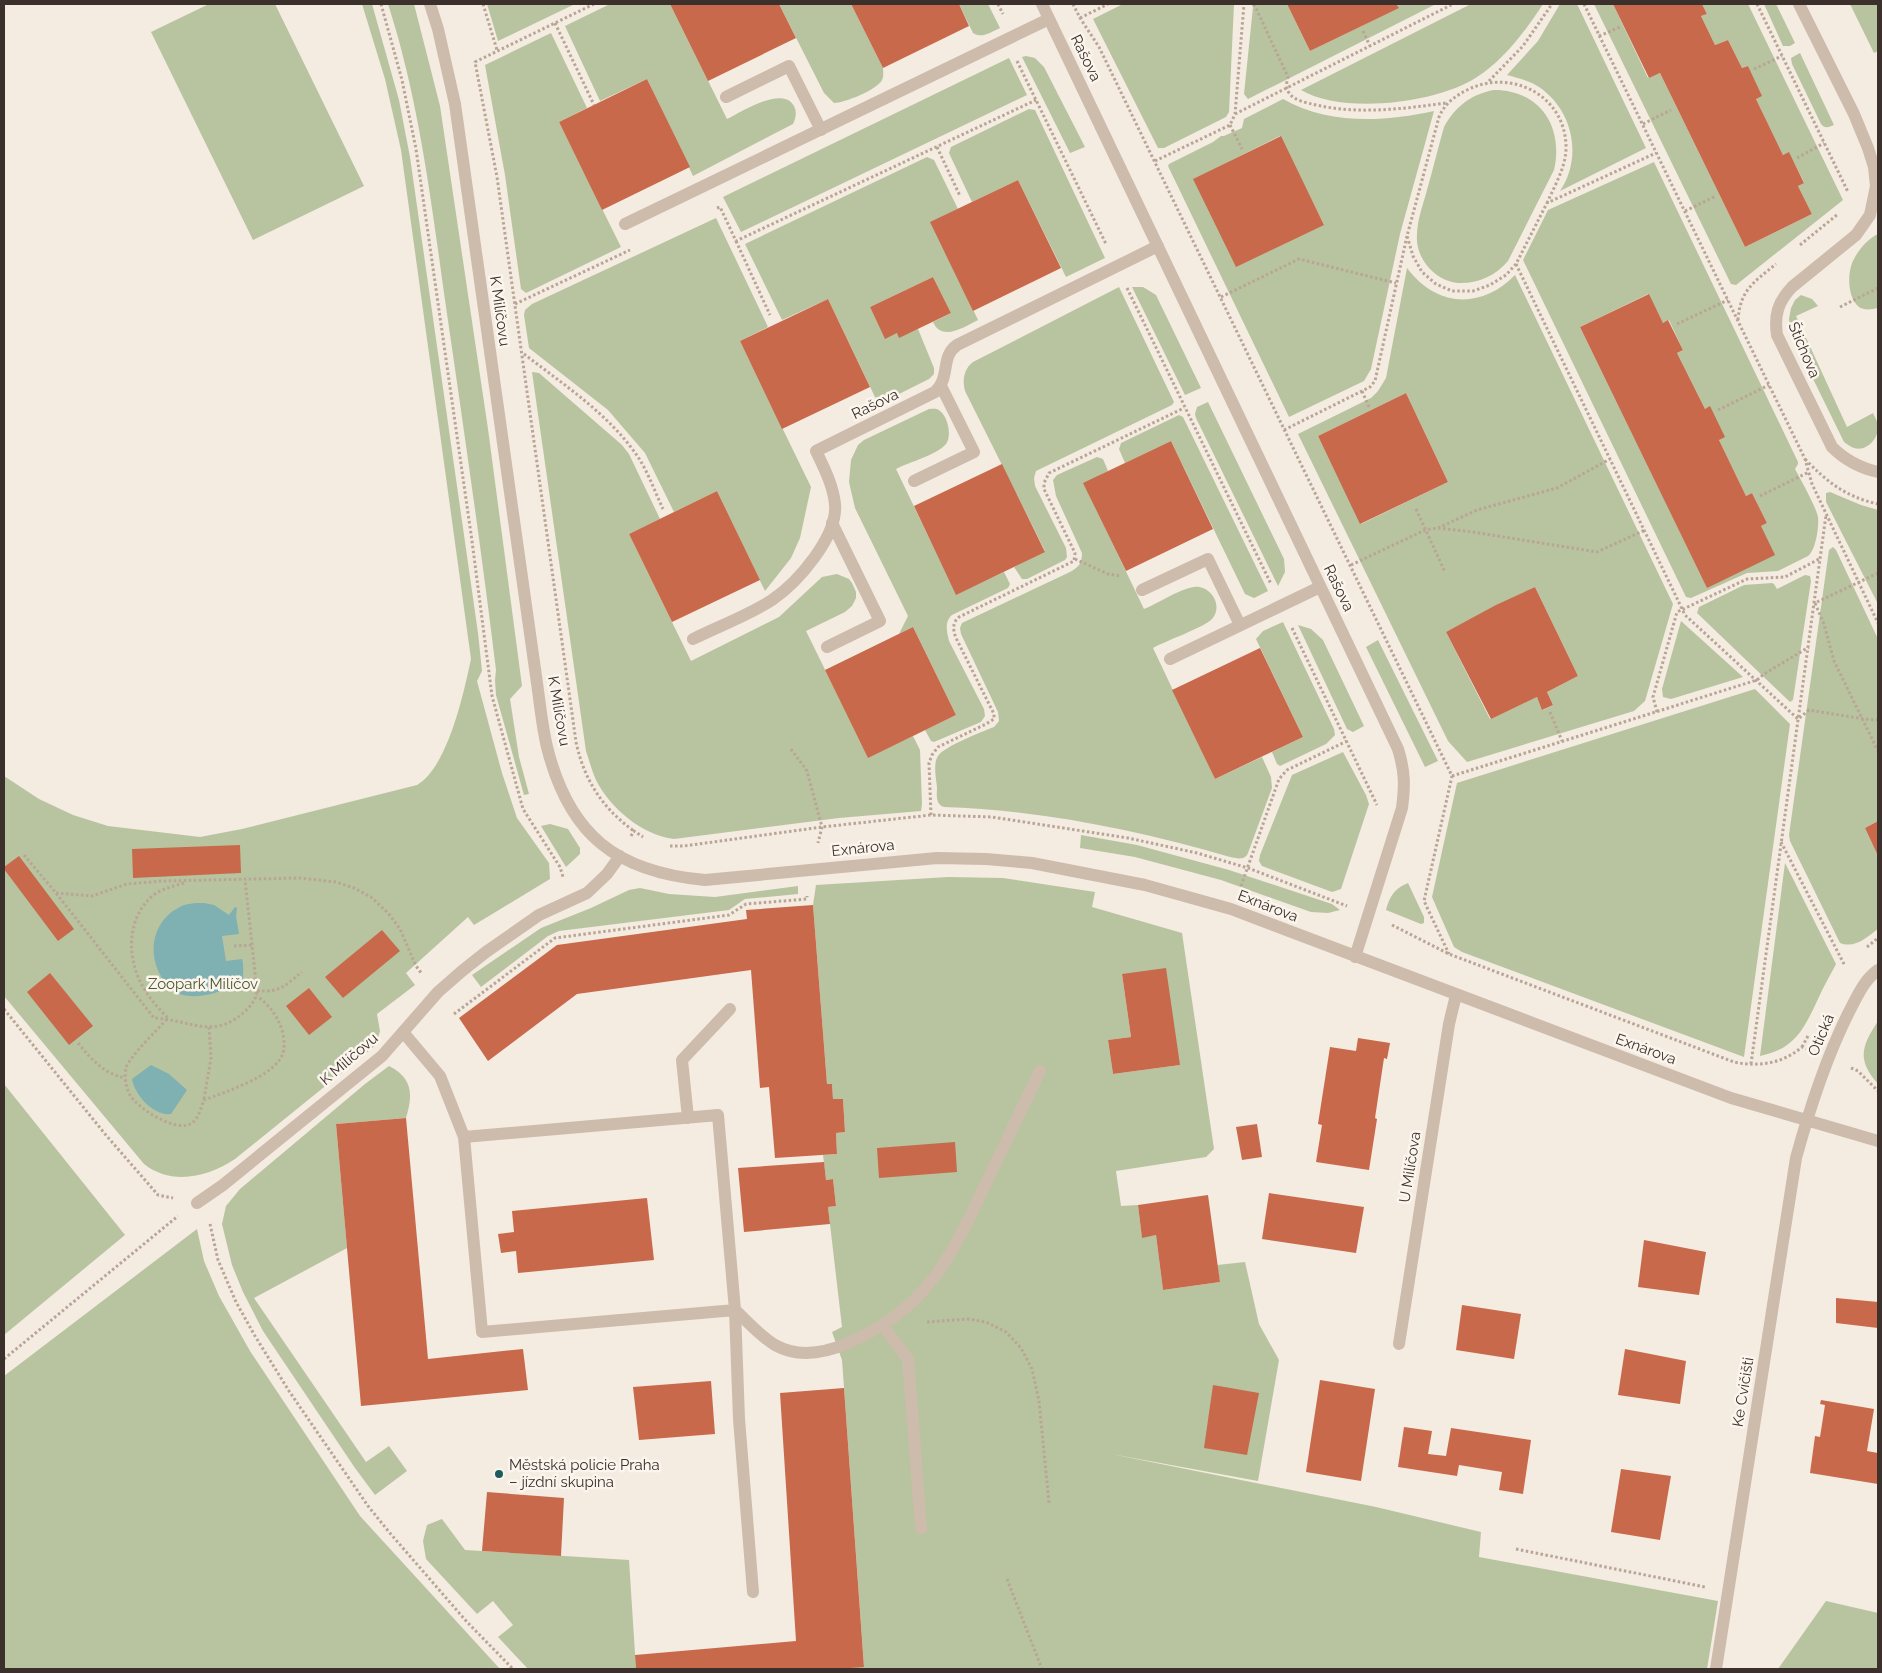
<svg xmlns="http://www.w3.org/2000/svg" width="1882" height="1673" font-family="Raleway,sans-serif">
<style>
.green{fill:#b8c4a0;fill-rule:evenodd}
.water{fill:#7fb0b2}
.building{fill:#c8694b}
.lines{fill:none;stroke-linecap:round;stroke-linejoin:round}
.path{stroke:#b9a596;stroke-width:3;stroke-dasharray:2.5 2.5;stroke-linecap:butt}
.lane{stroke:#cdbbac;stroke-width:12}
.street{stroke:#cdbbac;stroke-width:12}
.poi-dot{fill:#1f5a5e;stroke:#fbf5ee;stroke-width:2}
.labels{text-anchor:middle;stroke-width:5;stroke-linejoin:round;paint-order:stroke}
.street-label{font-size:15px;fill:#3b302b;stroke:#fbf5ee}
.park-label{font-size:15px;fill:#4a5a2e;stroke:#fbf5ee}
.poi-label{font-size:15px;fill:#3b302b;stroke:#fbf5ee;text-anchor:start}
</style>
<rect width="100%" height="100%" fill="#f4ebe1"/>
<path class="green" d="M209,4H275L364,186L253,240L151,32Z
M362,4H372L399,100L410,157L478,633L482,671L477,681L502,773L517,818L549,863L550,879L474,925L468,917L406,973L415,985L377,1014L380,1031L376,1045L235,1159C208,1177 172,1186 144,1164L4,996V776L39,799L73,815L108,826L200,837L242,829L417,785C448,767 464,692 471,659L401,150L385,79Z
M388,4H414L440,106L488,429L522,686L510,699L519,757L529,794L524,795L496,695L495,680L496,670C481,547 463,423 445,300C431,200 419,100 388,4Z
M487,4H575L498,41Z
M610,4H670L727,119C741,112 783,85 794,106C797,112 796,118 793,124L693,176L647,79L600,101L565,26Z
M779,4H851L883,68C883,72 884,76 882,80C877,90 844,103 834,103L824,93Z
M959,4H988L1000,28C991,32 982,39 973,33Z
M1123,4H1234L1229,112L1226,117L1164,148H1158L1093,19Z
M1251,4H1287L1310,51L1398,8L1396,4H1436L1248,99L1244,94L1253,7Z
M1471,4H1543C1527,29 1503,61 1477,77C1438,103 1343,115 1301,90Z
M1560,4H1577L1646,148L1560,191C1583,157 1573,110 1539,87C1530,81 1518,78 1507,75L1538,41Z
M1594,4H1613L1648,78L1660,73L1745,247L1812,214L1798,186L1804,182L1789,153L1783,155L1756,99L1748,66L1742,68L1728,40L1715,45L1701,16L1707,14L1702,4H1748L1843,200L1736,285L1731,284Z
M1764,4H1776L1795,43L1790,46H1783Z
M1850,4H1878V51L1874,53Z
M551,33L587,108L559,122L621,247L526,293L521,289L505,175L485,65Z
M1800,53L1834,125C1829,127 1825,129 1821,124L1792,64L1791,58Z
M1026,56L1035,58L1044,67L1085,147L1070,153L1022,57Z
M1009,58L1027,95L741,232L723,197Z
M1494,90C1540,90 1564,127 1554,170L1508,261C1495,276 1478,284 1458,283C1435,281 1415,258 1417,235C1417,220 1423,205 1427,190C1433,169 1438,148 1444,127C1455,107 1471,94 1494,90Z
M1283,99C1328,125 1384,122 1434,111L1400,234L1371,369L1364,381L1289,417L1168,166L1169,164L1213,142L1221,136H1224L1242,128L1244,119ZM1280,136L1324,225L1194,179Z
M1029,109L1035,110L1105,258L1066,277L1018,180L972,202L949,153L951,147Z
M927,157L934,160L958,209L931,222L978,320C964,327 942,342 933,322L951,313L933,277L870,307L885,338L897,333L918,329L934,368V374L929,379L885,401H880L875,397L828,299L782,320L745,244Z
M1654,162L1798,462V464L1795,469C1801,480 1816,507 1818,517C1819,527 1816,550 1808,556L1778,571L1747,573L1691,598L1686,597L1523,260L1548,210ZM1648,294L1663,323L1669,320L1683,350L1677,353L1705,409L1710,407L1719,440L1746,496L1752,493L1767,523L1761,526L1707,587L1580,327Z
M716,218L768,327L740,341L811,487L800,538L791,558L765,591L717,491L674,512L645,453L608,410L529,348L524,315L525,310L532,304Z
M1878,234V308C1872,309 1865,311 1859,307C1847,298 1847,271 1854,259C1859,249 1868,239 1878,234Z
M1407,268C1436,307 1481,310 1515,275L1673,604L1645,701L1634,711L1467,762L1448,741L1298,434L1371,398L1378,391L1386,378ZM1406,393L1448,482L1361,524L1318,436ZM1535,587L1578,676L1547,692L1553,705L1543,710L1537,697L1490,719L1446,632Z
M1119,287L1174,402L1172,405L1036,471L1034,478L1035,486L1066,548L1067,557L1065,560L1027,579H1022L1014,567L1045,551L965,391C962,380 964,369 973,362Z
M1132,287H1143L1156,295L1201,388L1185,395Z
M1801,295L1812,299L1818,306L1796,316L1847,427L1873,413C1875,418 1879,423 1878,428C1878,439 1866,452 1854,448C1851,447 1847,444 1844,442L1794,340L1790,329L1789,319L1791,308L1795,300Z
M532,372L539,373L622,445L629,454L660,519L629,534L691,661L779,617L822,577L837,574L849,579L852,583L856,592V598L852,606L845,612L806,631L868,757L913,736L920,750L922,804L921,811L839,818L674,839C642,835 610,808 596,780C592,771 589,760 586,751Z
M1208,402L1284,559L1285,572L1278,586L1196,418L1195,414L1197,407Z
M929,409C933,409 937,408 940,411C948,417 952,436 946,444C937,455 909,462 896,469L956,594L1004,572L1010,584L1008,588L952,615C944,622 947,632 949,641L984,709L985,716L981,722L934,742L931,741L925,730L956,715L913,627L899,634L908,616L855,508L849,482L851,460L858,445L864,440Z
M1179,415L1183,417L1268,591L1254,598L1245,594L1171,441L1125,463L1119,449L1121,443Z
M1097,457L1103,459L1108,471L1084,484L1144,609C1159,603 1179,589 1194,587C1210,585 1224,605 1212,619C1205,627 1165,641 1153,648L1215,779L1262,757L1271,777L1272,788L1248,853C1245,861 1236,858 1230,857C1137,830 1041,810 944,807C935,804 937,795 937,787C936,779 933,763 938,756C945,746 981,732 994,727L999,721L998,712L961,634L960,628L962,623L1070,572C1079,567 1082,563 1082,553L1056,496L1053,480L1057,475Z
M1830,492L1861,505L1878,510V604L1826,502V493Z
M1833,547L1836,550L1878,639V821L1865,828L1878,856V929C1867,937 1855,949 1840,943L1790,841L1789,835L1829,550Z
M1805,575L1810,576L1811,581L1793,700L1790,702L1697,613L1699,607L1744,585L1772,583L1774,584L1777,589Z
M1681,621L1743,677L1671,699L1663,697L1662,689Z
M1283,622L1334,729L1335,735L1326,744L1280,766L1277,764L1272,752L1303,737L1256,639L1263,631Z
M1298,625L1311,629L1323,640L1364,726L1353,732L1347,729Z
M1378,640L1438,761L1425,767L1366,647Z
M1755,689L1790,724L1744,1057L1462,952L1454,947L1432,897L1457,783Z
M1343,752L1366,795L1369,804L1341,889L1332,892L1262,866L1259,861L1260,855L1292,775Z
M550,824L568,829L580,848V854L566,867L541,826Z
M1081,835L1137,845L1229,870L1332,904L1340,910L1328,913L1311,912L1221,880L1135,857L1080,848Z
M1785,863L1836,964C1830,976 1823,987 1818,999C1804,1029 1795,1049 1760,1056Z
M948,877L1003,878L1095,892L1092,907L1182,933L1214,1149L1206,1157L1116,1171L1121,1206L1138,1205L1142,1237L1156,1235L1163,1290L1220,1282L1217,1265L1245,1262L1259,1324L1279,1360L1258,1481L1111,1454L1376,1507L1481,1532L1479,1557L1718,1601L1707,1669H837L864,1666L842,1360L832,1332L842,1327L828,1207L836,1206L833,1179L826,1180L823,1155L837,1154L836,1133L845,1132L843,1099H833L832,1084H827L813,905L816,885ZM1122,974L1180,1065L1113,1074L1108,1040L1131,1037Z
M1408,883L1424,917V923L1421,924L1386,910C1390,896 1394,889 1408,883Z
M798,886V894L745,899L729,910L559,931L548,936L481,987L472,975L541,928L591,908L629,890L640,888L669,894L715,897Z
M1878,1021V1084C1857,1060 1861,1047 1878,1021Z
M389,1066C413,1078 413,1095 406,1118L336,1124L347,1248L254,1298L366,1462L389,1446L407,1471L375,1495L355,1468L263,1331L243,1292L232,1265L222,1224L226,1206L240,1189L365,1084Z
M4,1084L125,1235L4,1335Z
M197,1229L204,1261L219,1296L250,1351L360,1516L500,1669H4V1376Z
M442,1519L465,1550L629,1560L636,1669H528L498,1637L513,1625L493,1601L477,1614L426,1559L423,1541L427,1525Z
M1826,1601L1878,1613V1669H1778Z"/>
<path class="water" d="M204,903L214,905L229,915L235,907L237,908L236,916L239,934L222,936L226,961L242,959C245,970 241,976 245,986L241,990L234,985C218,994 192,1001 175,992C169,989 165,983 162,978C147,954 152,922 178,908C186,903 195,903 204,903Z
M151,1065L169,1074L187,1090L171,1114C153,1116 135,1095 132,1079Z"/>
<path class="building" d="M670,4H779L796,38L708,81Z
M851,4H959L969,26L883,68Z
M1287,4H1396L1399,8L1310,51Z
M1613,4H1702L1707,14L1701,16L1715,45L1728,40L1742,68L1748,66L1762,96L1756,99L1783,155L1789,152L1804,183L1798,186L1812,214L1745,247L1660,73L1649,78Z
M647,79L690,167L602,210L559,122Z
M1281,136L1324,225L1236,267L1193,179Z
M1018,180L1061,268L973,311L930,222Z
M933,277L951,313L899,338L897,333L885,339L870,307Z
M1649,294L1663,323L1668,320L1683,350L1677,353L1705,409L1710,406L1725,437L1719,440L1746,496L1752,493L1767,523L1761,526L1775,555L1707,588L1580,327Z
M828,299L870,387L782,429L740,341Z
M1406,393L1448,482L1360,524L1318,436Z
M1171,441L1213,529L1126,571L1083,483Z
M1002,464L1045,552L956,595L914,506Z
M717,491L760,580L672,622L629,534Z
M1535,587L1578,676L1547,692L1553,705L1542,710L1537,697L1491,719L1446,632L1496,605Z
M913,627L956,715L868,758L825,670Z
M1260,648L1303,737L1215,779L1172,690Z
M1878,821V856L1865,828Z
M240,845L241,873L133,878L132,849Z
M19,856L74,929L58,941L4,869V867Z
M813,905L827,1084H832L833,1099H843L845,1132L836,1133L837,1154L775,1158L769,1087L760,1088L751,970L577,994L488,1061L459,1018L557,945L747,919L746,910Z
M382,930L400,951L343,998L325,977Z
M1166,968L1180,1065L1113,1074L1108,1040L1131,1037L1122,974Z
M50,973L93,1026L69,1045L27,992Z
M309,988L332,1017L309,1035L286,1006Z
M1358,1038L1390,1043L1387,1059L1384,1058L1375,1118L1377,1119L1369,1170L1316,1162L1322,1125L1318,1124L1330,1047L1356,1051Z
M406,1118L428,1359L523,1349L528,1390L361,1406L336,1124Z
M1257,1124L1262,1157L1242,1160L1236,1127Z
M955,1142L957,1172L879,1178L877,1148Z
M824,1162L826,1180L833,1179L836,1206L828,1207L830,1224L744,1232L738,1168Z
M1269,1193L1364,1207L1356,1253L1262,1239Z
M1208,1195L1220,1282L1163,1290L1156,1235L1142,1238L1138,1205Z
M647,1198L654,1260L518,1273L516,1251L501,1253L498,1234L514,1232L512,1211Z
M1644,1240L1706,1252L1699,1295L1638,1287Z
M1836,1298L1878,1302V1328L1836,1323Z
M1462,1305L1521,1314L1514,1359L1456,1350Z
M1625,1349L1686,1361L1680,1404L1618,1395Z
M1320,1380L1375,1389L1361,1481L1306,1472Z
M711,1381L715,1434L639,1440L633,1387Z
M1213,1385L1259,1393L1247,1455L1204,1448Z
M844,1388L864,1667L837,1669H636L635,1655L796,1641L780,1393Z
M1821,1400L1874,1409L1867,1451L1878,1453V1484L1810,1473L1815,1436L1820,1437L1825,1405L1820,1404Z
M1404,1427L1432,1431L1428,1454L1446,1456L1451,1428L1531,1440L1523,1494L1499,1490L1502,1472L1459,1465L1457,1476L1398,1467Z
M1621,1469L1671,1476L1660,1540L1611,1532Z
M487,1492L564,1498L561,1556L482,1551Z"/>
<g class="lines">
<path class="path" d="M381,4L402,80L416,149L472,541L492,696L523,809L560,867L563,877
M483,4L497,50
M594,4L475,62L497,177L576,742C584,780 603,809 634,831
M998,4L1003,14
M1073,4L1080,18L1099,47L1452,776L1424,901L1449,954
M1254,4L1288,77C1287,80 1286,85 1287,88C1289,99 1303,102 1312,104C1356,115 1401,109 1446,103
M1584,4L1805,459L1812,484L1878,623
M1757,4L1848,192
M1080,18L1108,4
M555,23L594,105
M1363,31L1370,46
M1599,36L1620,27
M1017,61L1106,244
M1754,69L1782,56
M1489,81L1523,46L1552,4
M1235,114L1453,4
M1643,124L1671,110
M1230,125L1242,149
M937,147L960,196
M1797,158L1824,143
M1155,161L1230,125L1235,114L1244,4
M1547,203C1555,185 1567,165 1566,145C1564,95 1512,69 1469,89C1455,96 1445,103 1439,117L1407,236L1413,256L1422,272L1436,284L1452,291H1473L1490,285L1506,275L1516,264L1547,203L1656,153
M717,208L720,207L736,241L1036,100
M1685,211L1716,196
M736,241L770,315
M1800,245L1838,214
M1516,264L1685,615L1798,719L1809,710L1864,719L1878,720
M1127,288L1271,584
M1221,297L1299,259L1396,283
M515,304L630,250
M1840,307L1878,288
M1738,320C1740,290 1754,282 1776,264
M1677,324L1728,300
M524,354C564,385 609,414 638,457C648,472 655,492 663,509
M1362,391L1369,407
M1718,410L1769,385
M1284,430L1370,387L1375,381L1407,236
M1805,459C1827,482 1846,497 1878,504
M1760,496L1809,472
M1416,509L1445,572
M1438,528L1477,510L1557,488L1610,459
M1075,559L1108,574L1121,576
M1351,565L1425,530L1438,528L1473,532L1597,552L1645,530
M1878,573L1815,603L1824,624L1834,661L1878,751
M1292,628L1377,805
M1550,712L1562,741
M1657,712L1653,697L1677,612L1747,579L1785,577L1821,558
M791,749L807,771L822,827L818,843
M1452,776L1757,680L1764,674L1809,647
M931,815L929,763L932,755L938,747L986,724L994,719V714L956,638C953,630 952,623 959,617L1074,561L1075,553L1044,489V483L1049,473L1184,408
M631,836L634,831L643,837
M1781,842L1845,966
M670,846H684L822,827L931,815L992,817L1128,838L1197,853L1248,868L1347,906
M24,855L56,893L154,1018C187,1019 213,1040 243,1013C250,1007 256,1000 257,991L245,880
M184,883C174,886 164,888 155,894C127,915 126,956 142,985C149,998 158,1008 168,1018C158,1029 129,1057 126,1068C124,1077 126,1087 130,1095C137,1108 177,1134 192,1123C199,1118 201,1107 204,1100C225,1092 276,1076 283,1053C285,1046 284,1037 282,1030C277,1015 269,1005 257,996
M1241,886L1279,779L1287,770L1347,741
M56,893L92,896L127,884L162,881L300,878L336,882L354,888L371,897L388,913L400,929L416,966L422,974
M1392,925L1449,954L1734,1062C1758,1067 1782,1064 1802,1047L1806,1049
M234,946L252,945
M1867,947L1878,938
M257,991C282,992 284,986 302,972
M4,1009L105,1134L158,1195L173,1198
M454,1014L555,938L729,915L746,904L807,899V896
M78,1043C92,1060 103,1073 125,1078
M1802,1047L1809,1034
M1751,1064L1826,515
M1851,1068L1858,1071L1878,1091
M204,1099L211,1058L209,1027
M210,1224L218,1260L236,1302L255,1336L289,1391L368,1506L389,1532L467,1622L513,1669
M927,1322L968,1319L986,1322L1006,1332L1021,1348L1032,1369L1039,1401L1049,1503
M4,1359L178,1216
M1516,1549L1705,1587
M1007,1579L1042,1669"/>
<path class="lane" d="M726,97L789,66L821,130
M914,481L974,452L941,386
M1142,590L1208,559L1240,625
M827,647L880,621L832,523
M1170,659L1320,587
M403,1032L440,1076L464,1137L718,1115L735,1310L739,1419L753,1592
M688,1118L682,1060L730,1009
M464,1137L482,1332L735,1310C747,1321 760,1336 775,1345C798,1358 825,1353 848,1343C928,1309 952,1255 987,1181C1005,1144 1022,1108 1040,1071
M883,1326L908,1359L921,1528"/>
<path class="street" d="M430,4L438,29L455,104L537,683C540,704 542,726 547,747C569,835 616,872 705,880L937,858L986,859L1032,863L1145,885L1231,909L1731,1098L1878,1141
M1042,4L1398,749C1405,772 1405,785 1402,808L1355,957
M1799,4L1854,114L1868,148L1874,167L1876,186L1870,215L1856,235L1792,287C1778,302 1774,315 1777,335L1832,447C1845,460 1860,468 1878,472
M625,224L1049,19
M693,639C717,627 749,615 772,600C797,583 838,537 835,504C833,485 824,468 816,451L935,392C951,377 940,357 957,345L1158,246
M197,1203L223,1185L382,1056L438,992L462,971L486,952L539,915L587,893L607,874L620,856
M1399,1344L1449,1024L1456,995
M1716,1669L1796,1158C1810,1107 1826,1057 1850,1010C1858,995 1864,980 1878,970"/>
</g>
<circle class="poi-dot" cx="499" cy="1474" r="5"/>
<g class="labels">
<g class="street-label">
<text transform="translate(1086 58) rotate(64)" y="5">Rašova</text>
<text transform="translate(500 311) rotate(82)" y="5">K Milíčovu</text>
<text transform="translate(1804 350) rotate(67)" y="5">Štichova</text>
<text transform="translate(875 404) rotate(-26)" y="5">Rašova</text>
<text transform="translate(1339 588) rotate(64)" y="5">Rašova</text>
<text transform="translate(559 711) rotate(80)" y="5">K Milíčovu</text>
<text transform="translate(863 848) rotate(-6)" y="5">Exnárova</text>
<text transform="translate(1268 906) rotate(21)" y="5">Exnárova</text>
<text transform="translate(1821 1035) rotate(-67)" y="5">Otická</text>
<text transform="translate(1646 1049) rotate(20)" y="5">Exnárova</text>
<text transform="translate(349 1059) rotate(-41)" y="5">K Milíčovu</text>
<text transform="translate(1410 1167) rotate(-81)" y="5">U Milíčova</text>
<text transform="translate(1743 1392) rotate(-81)" y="5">Ke Cvičišti</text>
</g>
<g class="park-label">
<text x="203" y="989">Zoopark Milíčov</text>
</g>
<g class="poi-label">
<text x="509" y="1470">Městská policie Praha<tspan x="509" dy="17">– jízdní skupina</tspan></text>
</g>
</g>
<rect width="1882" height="1673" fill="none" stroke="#3b302b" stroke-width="10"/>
</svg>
